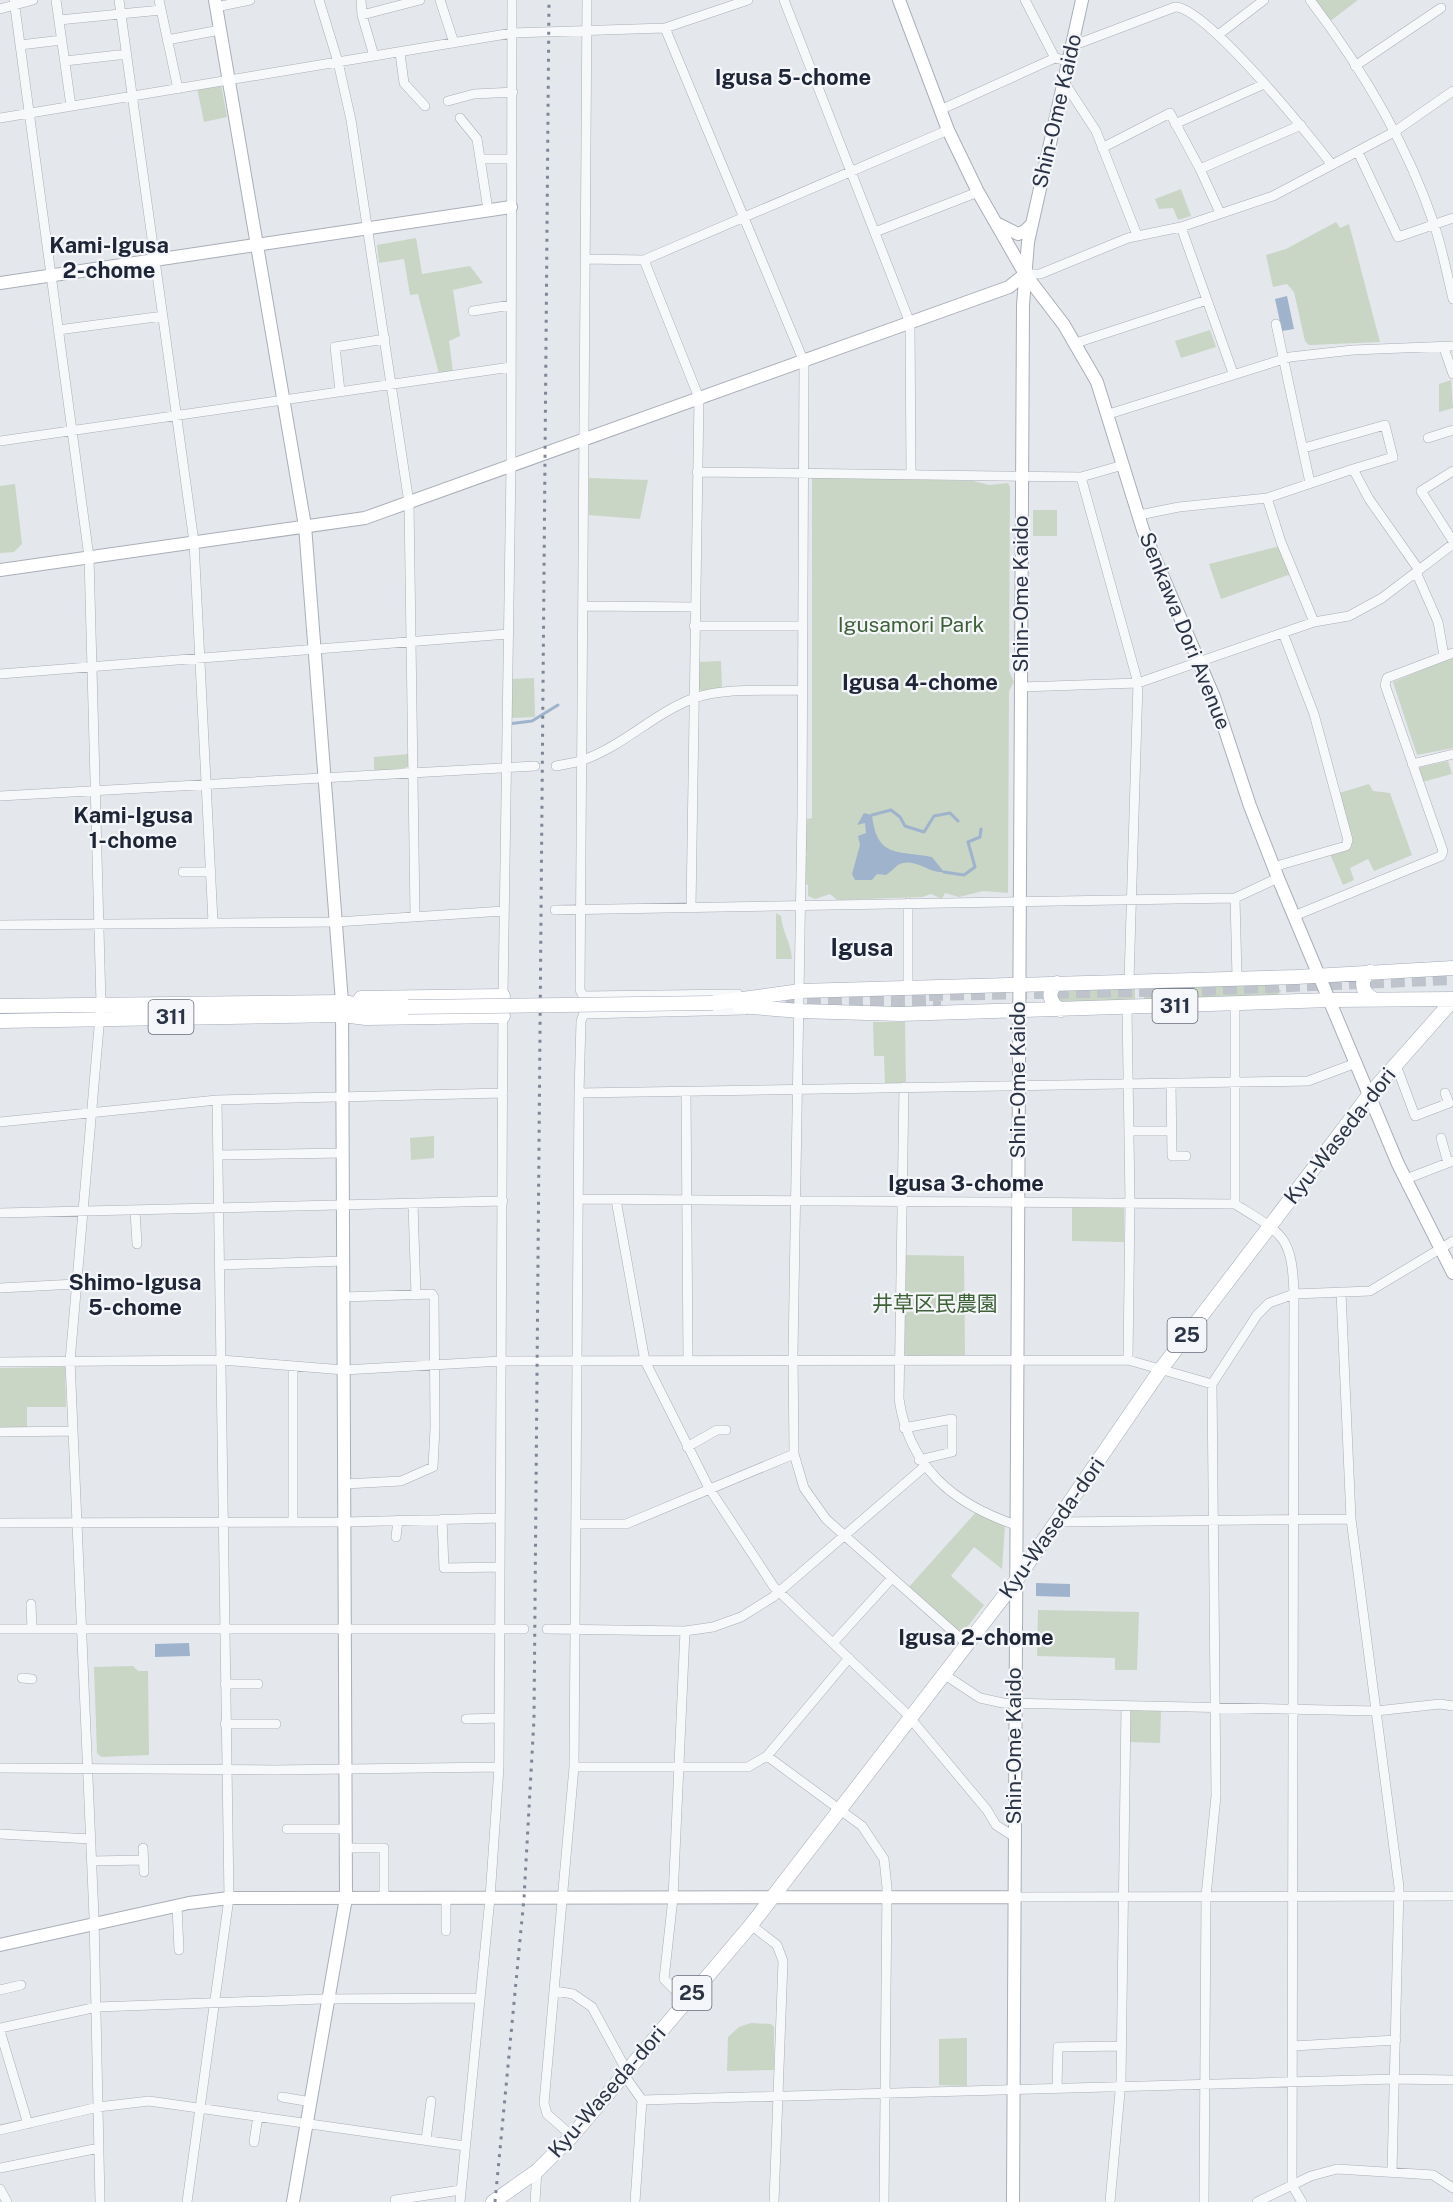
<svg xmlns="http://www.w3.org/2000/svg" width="1453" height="2202" font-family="'Public Sans','Noto Sans JP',sans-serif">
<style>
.green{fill:#c9d6c5}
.water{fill:#9fb4cc}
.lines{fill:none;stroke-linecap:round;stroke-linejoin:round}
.stream{stroke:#9fb4cc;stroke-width:3}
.primary-tunnel{stroke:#bfc3cb;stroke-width:14;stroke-dasharray:14 7;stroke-linecap:butt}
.street-casing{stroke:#a9aeb7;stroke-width:10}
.secondary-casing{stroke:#a9aeb7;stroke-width:14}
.primary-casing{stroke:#a3abb8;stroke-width:15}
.street{stroke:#f7f8fa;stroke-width:9}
.secondary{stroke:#fff;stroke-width:12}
.primary{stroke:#fff;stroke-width:14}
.rail{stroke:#7d8696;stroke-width:3;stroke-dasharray:3 6;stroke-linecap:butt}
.primary-bridge-casing{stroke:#a3abb8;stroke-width:15;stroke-linecap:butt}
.primary-bridge{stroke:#fff;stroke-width:14}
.labels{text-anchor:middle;stroke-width:4.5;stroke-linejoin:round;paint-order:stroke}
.shield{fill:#f4f6f9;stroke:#676e7b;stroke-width:1.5}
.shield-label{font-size:20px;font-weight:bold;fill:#2b3445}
.street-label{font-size:21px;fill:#2b3445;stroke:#f4f6f9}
.park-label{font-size:21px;fill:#3f6138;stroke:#f4f6f9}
.neighbourhood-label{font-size:22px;font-weight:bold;fill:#1d2536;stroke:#f4f6f9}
.quarter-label{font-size:24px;font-weight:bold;fill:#1d2536;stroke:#f4f6f9}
</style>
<rect width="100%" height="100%" fill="#e4e7ec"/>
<path class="green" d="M1312,0H1358L1329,22Z
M221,84L227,117L204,122L197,88Z
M1181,189L1191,216L1178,220L1173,208L1159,209L1155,199Z
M1336,222L1340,228L1349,224L1380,342L1309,345L1305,341L1294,292L1287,284L1273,287L1266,255L1286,249Z
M416,238L422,274L470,266L483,283L453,290L460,336L449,341L453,372L439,374L418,294L410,295L404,259L379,263L377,245Z
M1210,330L1216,347L1181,358L1175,341Z
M1451,380L1453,408L1439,412V384Z
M812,477L973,481L989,485L1008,483L1010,487L1009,671L1014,682L1009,691L1008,893L983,891L959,897L945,893L942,899L931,894L922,897L837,900L830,894L815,899L808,896V885L803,883L802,868L807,854L803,848L807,819L812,818Z
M589,478L648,480L640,519L589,515Z
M15,484L22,544L14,552L0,553V486Z
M1033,510H1057V536H1033Z
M1276,547L1279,548L1291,574L1221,599L1209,564Z
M1453,657V748L1417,755L1393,682Z
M721,661L722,688L702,691L697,688L698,662Z
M534,678L535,717L512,718L511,679Z
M409,754L410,765L404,769L374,771V757Z
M1448,761L1452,774L1422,782L1417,768Z
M1369,784L1373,791L1390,793L1412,855L1374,871L1368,859L1350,868L1354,880L1343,885L1330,854L1349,847L1339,793Z
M776,913L781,916C782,931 791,943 792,959H776Z
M1144,983H1275L1281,991L1274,999L1144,1004Z
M1135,984V1004L1061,1002L1055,997L1056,989Z
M873,1022H905L906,1083L885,1084L884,1056H874Z
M434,1136V1158L411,1160L410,1138Z
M1072,1206H1121L1124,1209V1242L1072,1241Z
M906,1255L964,1256L965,1355L907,1356L904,1353Z
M65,1367L66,1407H27V1428H0V1368Z
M977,1511L1005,1526L1002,1569L974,1547L951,1576L984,1605L962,1634L908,1588Z
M1038,1610L1139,1612L1137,1670H1115V1658L1037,1656Z
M133,1666L138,1671H148L149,1755L101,1757L97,1753L94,1667Z
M1130,1710H1161L1160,1743L1129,1742Z
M751,2023L771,2024L774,2027V2070L727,2071L728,2037L739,2027Z
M967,2038V2086L939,2085V2039Z"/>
<path class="water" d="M1287,296L1294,329L1282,331L1275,299Z
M864,813L872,815C877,859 898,850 932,857L944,872C929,874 914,856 898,865C894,868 891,872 886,875L877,874L872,880H855L852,874L860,845L858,836L866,833L865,823L857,825Z
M1036,1583L1070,1584V1597L1036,1596Z
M189,1643L190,1656L155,1657V1644Z"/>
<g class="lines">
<path class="stream" d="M508,724L532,721L558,705
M872,815L891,810L900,817L905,826L924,832L934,816L950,813L958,821
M944,872L964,875L975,867L968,842L980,837L981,829"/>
<path class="primary-tunnel" d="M929,994L1196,989L1453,978
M786,1004L941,1001"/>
<defs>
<path id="street" d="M14,0L89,557L101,1004L70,1361L94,1917L100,2202
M56,0L71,106
M119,0L194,542L213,922
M159,0L178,89
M319,0L338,62L351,120L409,503L415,916
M361,0L362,15L374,56
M440,0L454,43
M784,0L910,323L911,474
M1025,0L1055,58L1069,61
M1310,0C1361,67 1407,144 1434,224C1442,248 1447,274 1453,299
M216,7L250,0
M0,9L33,0
M362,15L420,0
M59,20L161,10
M665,28L804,362L802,814L793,1354L794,1454L804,1488L826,1519L968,1645
M1218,35L1264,0
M167,40L220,30
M20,45L62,40
M1072,46L1175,7C1205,6 1311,137 1332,165
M400,53L404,83L425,106
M65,61L127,54
M1355,66L1441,8
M1064,82L1096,131L1137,235
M448,101L474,94L513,92
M940,110L1055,58
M0,118L512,33L665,28L748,0
M460,118L477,139L488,210
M1175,124L1262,85
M1102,148L1170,113L1200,169L1220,213
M1358,152L1398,237L1453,218
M481,159H512
M1200,169L1301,125
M1181,227L1233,373
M875,232L978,192
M587,259L644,260L948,130
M644,260L699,398L691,908
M1025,274H1040L1128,238L1181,227L1273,196L1394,132L1453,91
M473,311L511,305
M1276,324L1310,483
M58,330L163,316
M1076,343L1207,300
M1444,348L1453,374
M340,391L335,347L385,339
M1109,414L1290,357L1353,350L1453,346
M1428,438L1453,430
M0,441L511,367
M1304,448L1385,425L1393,457L1353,469
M1453,471L1421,491L1453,541
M697,472L1081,477L1123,465
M1081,477L1138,683L1129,980
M1267,498L1281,542L1314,622
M1139,515L1179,507L1267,498L1353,469L1369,499L1419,570
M1416,572L1438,622L1444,656
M585,606L695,607
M694,626H803
M0,674L508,634
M1021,687L1138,683L1314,622L1349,616L1382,598L1453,544
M1412,764L1453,754
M556,766C565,764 575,763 583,760C623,746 653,714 692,699C722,687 771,691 803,690
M0,796L535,766
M1273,867L1346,846L1348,840L1314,714L1283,633
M183,872H211
M1235,898L1237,977
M555,910L1235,898L1278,878
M1294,916L1441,856L1443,851L1385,685L1387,678L1453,653
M0,925L336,922L504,911
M908,988V903
M584,996L738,994
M1235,1005V1204
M1127,1007L1130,1203L1128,1360
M584,1014L745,1010
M1396,1065L1415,1116L1449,1103L1445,1093
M1171,1083L1172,1156H1186
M904,1087L899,1399C909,1467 953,1504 1016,1525
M686,1092L688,1361
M579,1093L1308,1081L1356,1063
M0,1122L217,1100L503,1093
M1129,1131H1171
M1441,1138L1448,1163
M218,1155L343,1153
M1406,1179L1453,1161
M580,1199L1235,1204C1283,1234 1292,1235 1294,1294L1292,2185L1302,2202
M616,1200L645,1361L709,1488L774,1587L905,1712L987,1810L996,1825L1013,1836
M413,1204L416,1295
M135,1211L137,1244
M0,1213L503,1201
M220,1265L344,1261
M0,1288L76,1284
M1341,1292L1351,1519L1399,1887L1392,2172
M344,1297L432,1294L434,1297L435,1428L433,1467L401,1481L345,1484
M0,1362L221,1360L344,1370L502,1361L1128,1360L1212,1384
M293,1366V1522
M904,1428L952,1419V1452L919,1460
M0,1432L72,1431
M687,1447L717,1430H726
M442,1519L444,1568L500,1567
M1056,1522L1351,1519
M0,1523L345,1522L500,1518
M577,1524H626L794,1454
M396,1537L398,1520
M31,1604L32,1629
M0,1629H524
M547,1629L685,1631L713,1627L741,1617L773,1597L924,1467
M685,1631L673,1898L664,1979L686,2001
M833,1643L892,1578
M945,1675L980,1698L1003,1703L1376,1711L1440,1704L1453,1706
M22,1678L32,1679
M225,1684H258
M466,1719L499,1718
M225,1724H276
M767,1756L862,1826L884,1859L887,1888L884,2202
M574,1767H748L767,1756L849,1658
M0,1768L274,1770L499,1767
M287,1829H345
M0,1834L91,1839
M143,1848L144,1872
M346,1848H384V1898
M92,1861L143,1860
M1014,1897L1453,1896
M177,1906L179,1950
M751,1925L777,1945L783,1961L774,2202
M446,1931V1898
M0,1990L21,1985
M555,1991L573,1994L592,2007L623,2064L627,2079L642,2100L635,2202
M0,2028L97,2007L322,1999L479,1998
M0,2031L28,2124
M1293,2046L1396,2040
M1057,2088L1058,2047L1121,2046
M282,2097L311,2102
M642,2100L1395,2079L1453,2080
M0,2130L98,2107L149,2101L465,2146
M572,2136L547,2114L544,2103L574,1767L579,1093L581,1021C586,1011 586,999 580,990L587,0
M426,2140L431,2101
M254,2142L258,2116
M0,2168L99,2148
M0,2189L7,2202
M395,2200L461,2190
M187,2202L229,1898L217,1100
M460,2202L490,1898L499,1767L503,996L511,467L512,0
M535,2202L537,2171
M1110,2202L1121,2081L1126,1706
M1204,2202L1206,1896L1216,1796L1212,1384L1257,1315L1269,1303L1294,1294L1370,1291L1453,1241
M1257,2202L1311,2176L1337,2169L1433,2175L1453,2188"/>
<path id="secondary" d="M215,0L305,526L342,1002L346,1898L293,2202
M899,0L948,130L978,192L1025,274L1064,325L1097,382L1143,530L1214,697L1250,806L1278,878L1398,1164L1453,1273
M998,224L1018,234L1025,231L1032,224
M0,283L511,207
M0,570L365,518L1009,287L1025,274
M0,1945L189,1903L229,1898L1014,1897
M1013,2202L1023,305L1028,242L1035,211L1082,0"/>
<path id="primary" d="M1370,972L1364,978C1361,988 1365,994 1373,999
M1057,983C1046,992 1050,1004 1061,1010
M361,998L503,996
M713,1003L800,991L1296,977L1453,968
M0,1006L342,1002L381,1008
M739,1006L800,1011L900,1014L1331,1000L1453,999
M373,1009L408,1007
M0,1021L342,1015L366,1018L503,1016
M493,2202L537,2171L572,2136L751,1925L1015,1582L1161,1369L1270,1226L1369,1095L1453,1000"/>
</defs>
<use href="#street" class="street-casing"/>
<use href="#secondary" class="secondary-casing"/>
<use href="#primary" class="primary-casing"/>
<use href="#street" class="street"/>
<use href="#secondary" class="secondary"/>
<use href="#primary" class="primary"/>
<path class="rail" d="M495,2202L524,1898L534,1719L549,0"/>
<defs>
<path id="primary-bridge" d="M408,1007L713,1003"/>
</defs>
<use href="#primary-bridge" class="primary-bridge-casing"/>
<use href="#primary-bridge" class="primary-bridge"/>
</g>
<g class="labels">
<g class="shield">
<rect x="1152.5" y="989" width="45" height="34" rx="4.5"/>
<rect x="148.5" y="1000" width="45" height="34" rx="4.5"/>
<rect x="1167.5" y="1318" width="39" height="34" rx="4.5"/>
<rect x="672.5" y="1976" width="39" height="34" rx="4.5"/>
</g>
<g class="shield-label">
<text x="1175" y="1013">311</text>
<text x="171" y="1024">311</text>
<text x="1187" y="1342">25</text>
<text x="692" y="2000">25</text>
</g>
<g class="street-label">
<text transform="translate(1057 111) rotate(-77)" y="7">Shin-Ome Kaido</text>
<text transform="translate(1021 594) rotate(-90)" y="7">Shin-Ome Kaido</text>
<text transform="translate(1185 631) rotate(68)" y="7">Senkawa Dori Avenue</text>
<text transform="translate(1018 1080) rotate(-90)" y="7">Shin-Ome Kaido</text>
<text transform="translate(1340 1136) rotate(-52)" y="7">Kyu-Waseda-dori</text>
<text transform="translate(1052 1528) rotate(-55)" y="7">Kyu-Waseda-dori</text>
<text transform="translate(1014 1746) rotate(-90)" y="7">Shin-Ome Kaido</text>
<text transform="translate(607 2092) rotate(-49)" y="7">Kyu-Waseda-dori</text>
</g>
<g class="park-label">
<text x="911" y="632">Igusamori Park</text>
<text x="935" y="1311">井草区民農園</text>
</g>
<g class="neighbourhood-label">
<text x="793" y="85">Igusa 5-chome</text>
<text x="109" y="253">Kami-Igusa<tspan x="109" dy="25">2-chome</tspan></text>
<text x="920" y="690">Igusa 4-chome</text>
<text x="133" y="823">Kami-Igusa<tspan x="133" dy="25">1-chome</tspan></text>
<text x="966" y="1191">Igusa 3-chome</text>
<text x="135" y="1290">Shimo-Igusa<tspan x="135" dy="25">5-chome</tspan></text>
<text x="976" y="1645">Igusa 2-chome</text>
</g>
<g class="quarter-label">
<text x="862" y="956">Igusa</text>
</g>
</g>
</svg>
